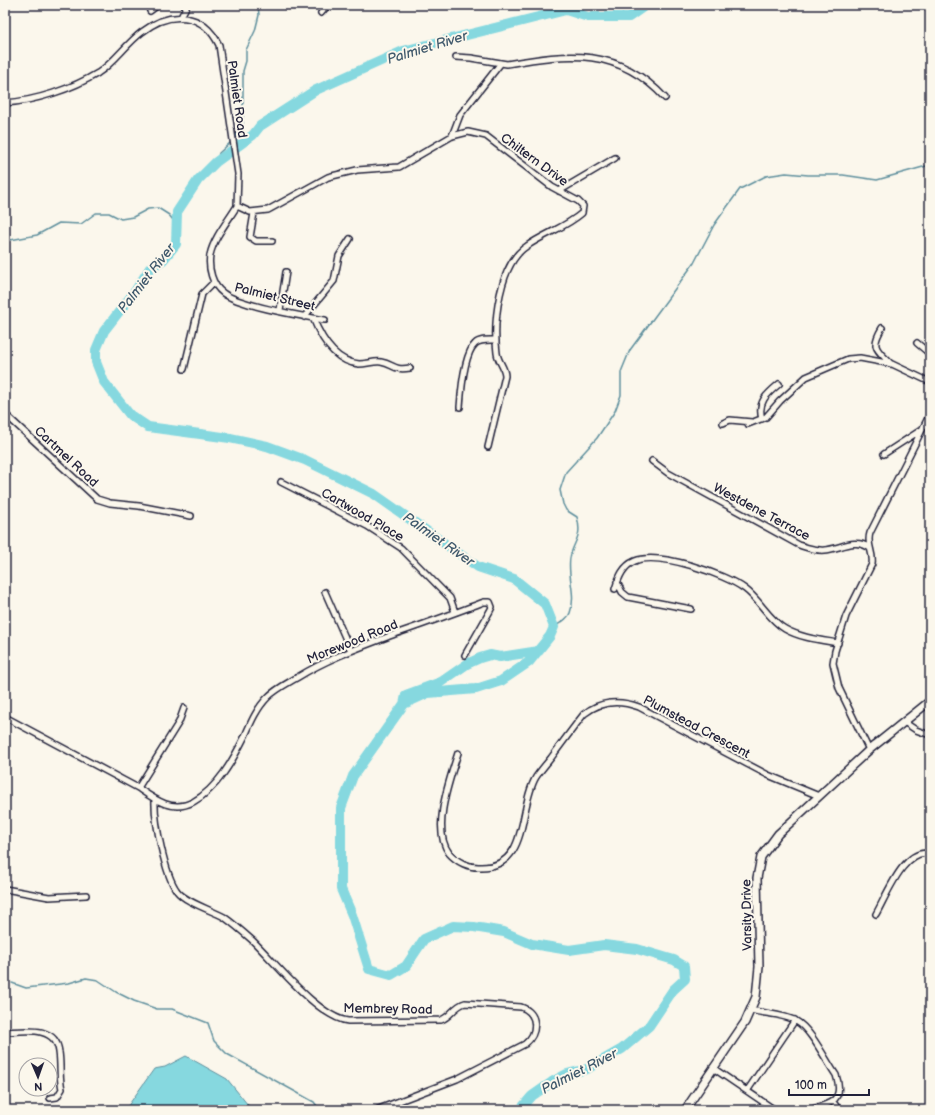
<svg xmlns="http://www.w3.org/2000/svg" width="935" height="1115" font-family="'Balsamiq Sans',sans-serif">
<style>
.water{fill:#86d8df;stroke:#5e8f9d}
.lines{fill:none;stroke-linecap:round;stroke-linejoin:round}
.stream{stroke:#5e8f9d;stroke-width:1.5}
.river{stroke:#86d8df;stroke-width:10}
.street-casing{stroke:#22223b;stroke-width:8}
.secondary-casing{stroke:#22223b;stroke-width:10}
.street{stroke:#fbf7ec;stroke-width:5}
.secondary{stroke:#fbf7ec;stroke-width:7}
.labels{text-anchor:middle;stroke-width:4;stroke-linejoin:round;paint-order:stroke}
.street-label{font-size:13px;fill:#22223b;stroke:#fbf7ec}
.water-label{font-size:14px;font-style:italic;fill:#40596c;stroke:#fbf7ec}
</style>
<rect width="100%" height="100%" fill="#fbf7ec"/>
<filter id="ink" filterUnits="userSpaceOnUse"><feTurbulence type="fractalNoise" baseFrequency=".025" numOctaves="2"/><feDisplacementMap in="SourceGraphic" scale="8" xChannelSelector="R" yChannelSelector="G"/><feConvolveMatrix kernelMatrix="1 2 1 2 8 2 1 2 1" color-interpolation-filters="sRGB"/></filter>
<g filter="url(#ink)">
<path class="water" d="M186,1056L227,1079L252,1110H125L154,1069L165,1067Z"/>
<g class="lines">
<path class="stream" d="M234,139L243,125V71L246,61V50L255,31L259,15L258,5
M217,161L219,153L231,142
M5,241L37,235L59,223L81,224L96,213H109L121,219L133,217L148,209L158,208L169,215L176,224
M554,627C559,624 568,619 570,613C577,595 567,577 570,558C573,541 583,538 577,517L566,510L563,504L560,490L566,472L597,438L615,411L621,395V372L630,350L694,263L714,225L740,189L766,176L786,173L808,175H843L877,180L930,165
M12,983L26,988L69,983L86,978L98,980L116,992L134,1001L157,1009H172L208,1023L214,1041L227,1054L314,1102L320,1110"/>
<path class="river" d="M404,704L406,695L441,682L467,664L480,658L490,655L500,657L539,651
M520,1110L532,1096L552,1082L567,1074L587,1069L622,1049L649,1026L673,990L685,979L684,966L674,960L637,949L604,945L569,950L532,944L504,932L474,927L453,926L424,939L406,966L391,975L369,969L352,915L341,889V808L353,776L404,704L428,693L476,689L501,681L529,662L550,636L554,627L545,604L514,579L478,567L374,494L305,460L267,446L230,438L148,427L130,415L104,382L96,362V350L104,331L136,290L150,268L163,260L176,244L177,212L198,180L216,162L253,135L260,126L316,90L403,51L566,10L588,17H629L646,5"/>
<defs>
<path id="street" d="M150,11L158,5
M321,13L328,5
M181,17L187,5
M456,57L471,58L501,63
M5,103C35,101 72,89 98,73C115,62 126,44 142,32C170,10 203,12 219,45L238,174L237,206
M452,136L460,115L501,63L507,64C569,53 618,47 665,98
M559,191L615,158
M237,206L250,212L268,210L328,177L357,170L399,167L452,136L468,132L486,136L552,187L578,201L583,206L582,213C566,227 544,234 527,246C499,264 493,322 497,353C498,362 505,367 505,376L488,447
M237,206C228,221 214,237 210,255C208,268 212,285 223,293C240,306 302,316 325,320
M254,213L250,237L256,241H272
M280,310L286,272
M304,317L334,281L339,256L350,239
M313,318C321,338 335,362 359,364C367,364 374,361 381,362C394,364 393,371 410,368
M882,328C870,348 877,349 891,364
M917,343L930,354
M184,369L202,294L214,282
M460,407C461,393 464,354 475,344C480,339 489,340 496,340
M5,414L97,499L110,503L139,506L191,516
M762,419C757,402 767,394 779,384
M723,423L730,420L752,422
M748,424L766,417L780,401L806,377L848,359L860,358L892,364L930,382
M884,454L921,430
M652,461L668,473L799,545C808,548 816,551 825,550C839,549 855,538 868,547
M281,482L367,526L401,548L450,598L455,612
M617,582L622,592L628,597L691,609
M615,589C619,577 623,566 635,561C659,551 725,574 745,589C760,600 769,620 785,629C801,638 820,640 838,643
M325,592L351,651
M5,717L138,788C154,799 172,813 193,802C218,788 233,760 245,736C251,722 257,708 268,697C276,689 288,683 298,677C329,658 361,647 395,634C425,624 454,613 484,602H490L492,607L490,611L465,655
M904,722L916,730L930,735
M869,750L839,688L833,663L835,651L846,616L872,564C874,552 866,545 870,533L930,414
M458,753C450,779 431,829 449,853C457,862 469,868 481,867C530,867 518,807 536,777C541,770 546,764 551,758C562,743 573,728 584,714C600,701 620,700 639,707L768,775L819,796
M138,788L179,722L184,708
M155,800C154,821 165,875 177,891C185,902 211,910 224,917C234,924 243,932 252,940C274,961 319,1018 348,1021L441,1020C451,1017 454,1006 465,1003L521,1007C539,1013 538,1034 525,1044L457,1079L376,1110
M5,889L49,897L86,895
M876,914C886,897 905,846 930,854
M751,1010C765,1014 783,1014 796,1021C811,1029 826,1061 836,1075C845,1101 830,1104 809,1110
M5,1032C25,1031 56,1025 59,1052C61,1065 59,1077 62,1089L57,1097L50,1098
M713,1068L775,1110
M747,1091L795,1020
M833,1102L839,1110"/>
<path id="secondary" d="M685,1110L745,1022L756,997L759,967L757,878L761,857L778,834L869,750L930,701"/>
</defs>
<use href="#street" class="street-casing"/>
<use href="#secondary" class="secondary-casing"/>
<use href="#street" class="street"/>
<use href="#secondary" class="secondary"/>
</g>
</g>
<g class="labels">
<g class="street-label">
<text transform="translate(238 99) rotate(82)" y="5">Palmiet Road</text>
<text transform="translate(535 159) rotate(36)" y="5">Chiltern Drive</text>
<text transform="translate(275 296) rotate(14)" y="5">Palmiet Street</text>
<text transform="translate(67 456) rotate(43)" y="5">Cartmel Road</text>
<text transform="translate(762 511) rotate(28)" y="5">Westdene Terrace</text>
<text transform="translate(363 514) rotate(30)" y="5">Cartwood Place</text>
<text transform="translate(352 641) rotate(-22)" y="5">Morewood Road</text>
<text transform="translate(697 726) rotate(28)" y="5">Plumstead Crescent</text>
<text transform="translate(746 915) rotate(-91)" y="5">Varsity Drive</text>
<text transform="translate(388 1008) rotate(1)" y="5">Membrey Road</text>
</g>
<g class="water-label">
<text transform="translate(427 47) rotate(-17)" y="5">Palmiet River</text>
<text transform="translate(146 278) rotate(-52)" y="5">Palmiet River</text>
<text transform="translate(439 539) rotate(35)" y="5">Palmiet River</text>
<text transform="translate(579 1071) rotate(-27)" y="5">Palmiet River</text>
</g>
</g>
<rect width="935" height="1115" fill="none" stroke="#fbf7ec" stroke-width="20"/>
<rect x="10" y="10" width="915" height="1095" fill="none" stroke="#22223b" stroke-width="1.5" filter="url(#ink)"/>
<g transform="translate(38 1077) rotate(178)"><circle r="19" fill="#fbf7ec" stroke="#a4a2a5"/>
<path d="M0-3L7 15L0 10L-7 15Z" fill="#22223b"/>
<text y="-6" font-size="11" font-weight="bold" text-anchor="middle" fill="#22223b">N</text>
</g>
<path d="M789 1089v6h80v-6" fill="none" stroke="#22223b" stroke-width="2"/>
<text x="795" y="1089" font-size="12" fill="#22223b" stroke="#fbf7ec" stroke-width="3" paint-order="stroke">100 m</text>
</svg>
